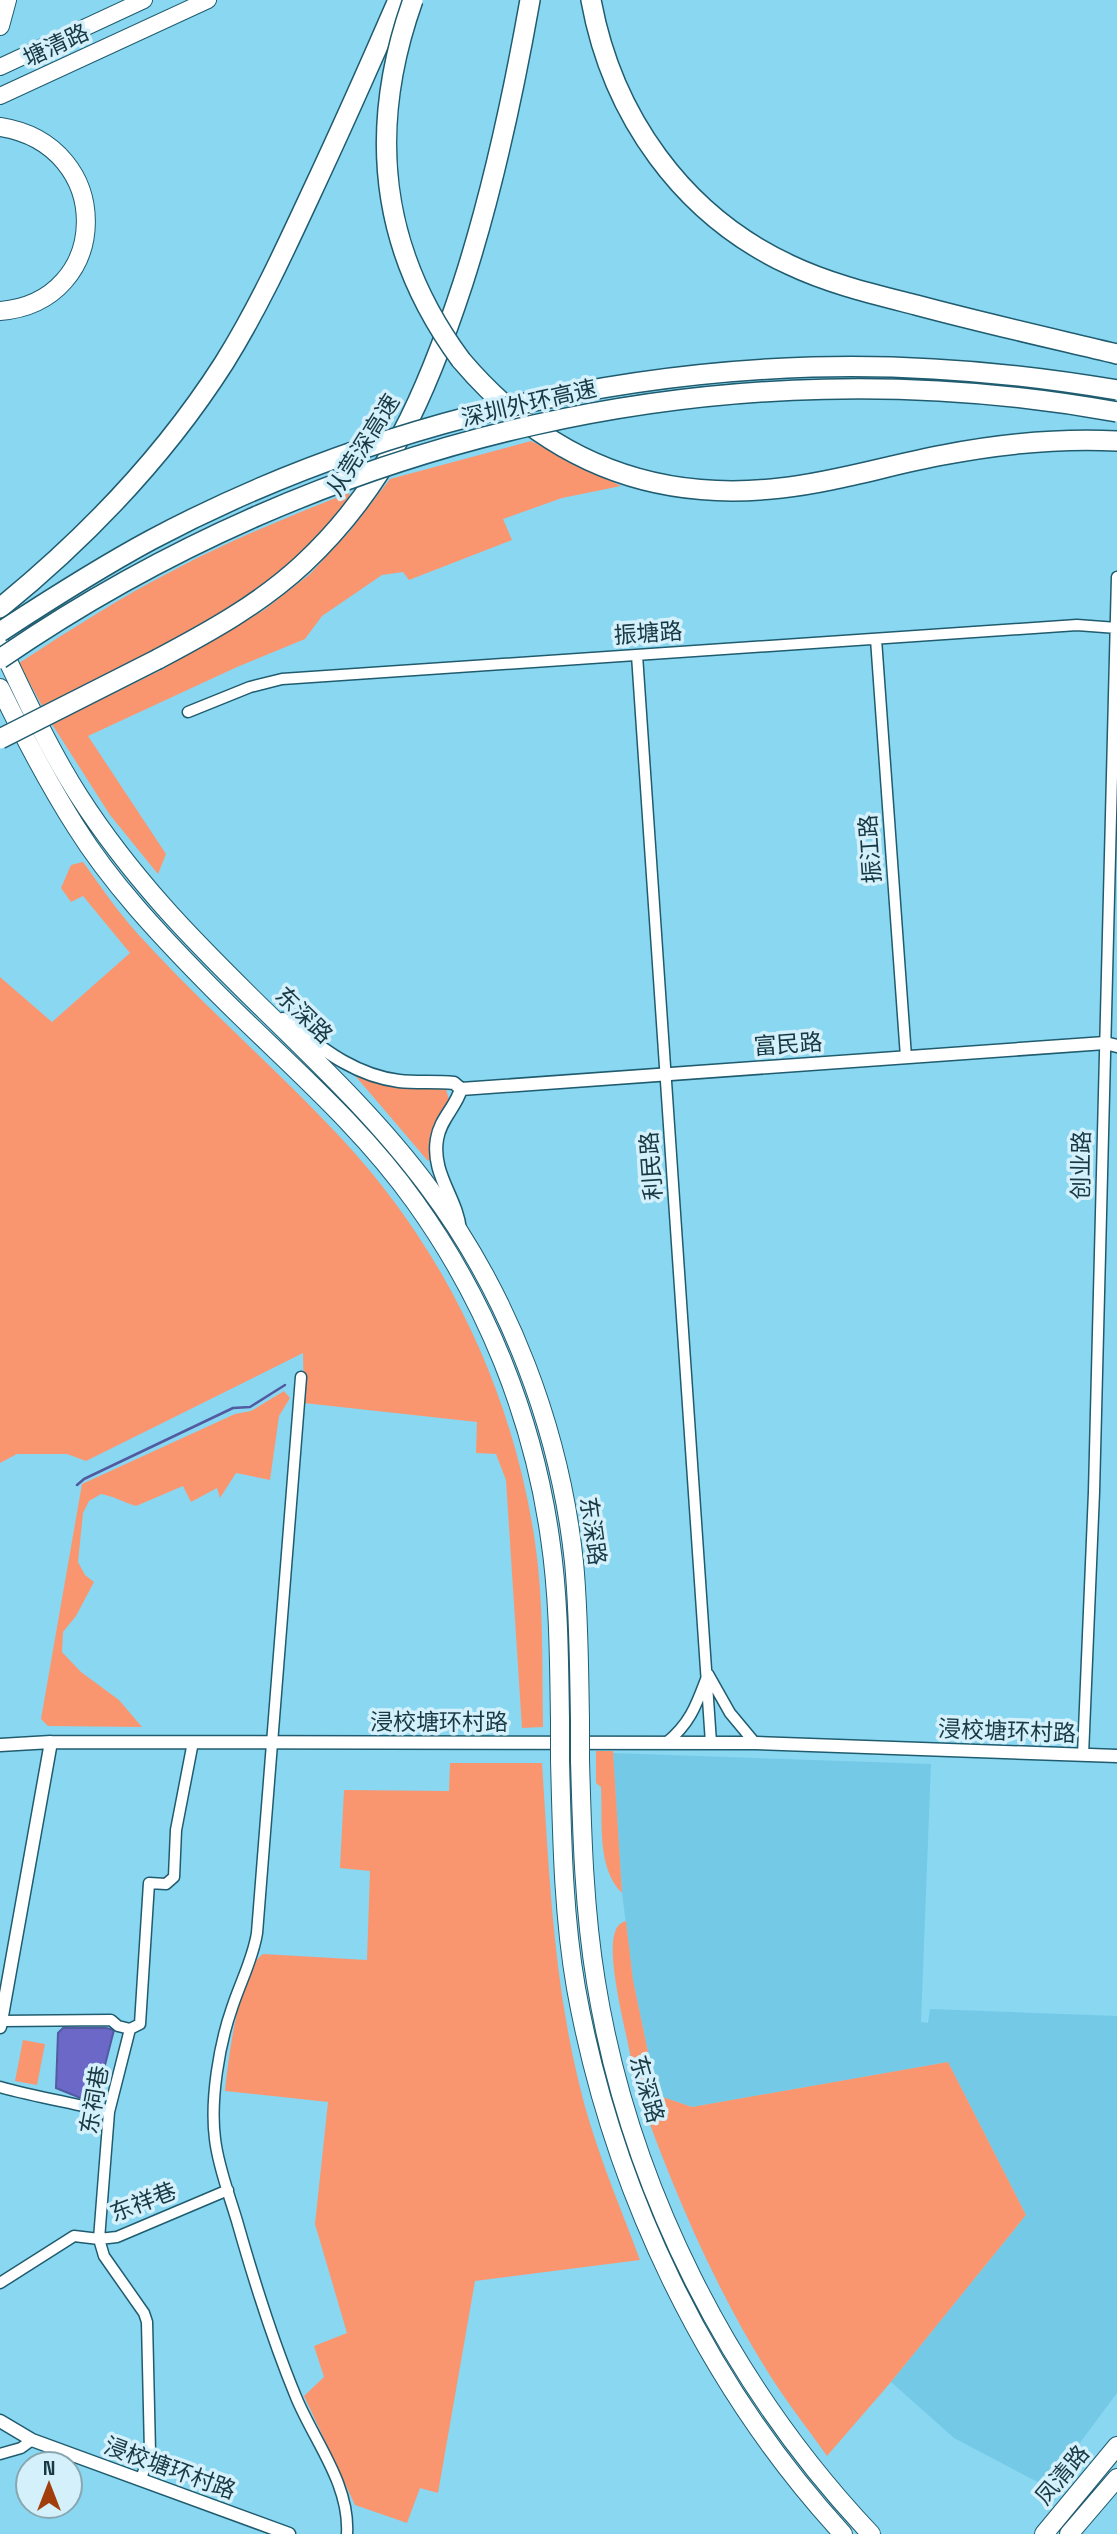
<svg xmlns="http://www.w3.org/2000/svg" width="1117" height="2534" font-family="'Space Grotesk','Noto Sans SC',sans-serif">
<style>
.built{fill:#74cae6}
.green{fill:#fa966f}
.water{fill:#6b68c8;stroke:#525aa0;stroke-width:2}
.lines{fill:none;stroke-linecap:round;stroke-linejoin:round}
.stream{stroke:#525aa0;stroke-width:2.5}
.minor-casing{stroke:#205c6f;stroke-width:13}
.tertiary-casing{stroke:#205c6f;stroke-width:15}
.primary-casing{stroke:#205c6f;stroke-width:18}
.trunk-casing{stroke:#205c6f;stroke-width:20}
.motorway-casing{stroke:#205c6f;stroke-width:22}
.minor{stroke:#fff;stroke-width:10}
.tertiary{stroke:#fff;stroke-width:12}
.primary{stroke:#fff;stroke-width:16}
.trunk{stroke:#fff;stroke-width:18}
.motorway{stroke:#fff;stroke-width:19}
.trunk-bridge-casing{stroke:#205c6f;stroke-width:20;stroke-linecap:butt}
.motorway-bridge-casing{stroke:#205c6f;stroke-width:22;stroke-linecap:butt}
.trunk-bridge{stroke:#fff;stroke-width:18}
.motorway-bridge{stroke:#fff;stroke-width:19}
.labels{text-anchor:middle;stroke-width:7;stroke-linejoin:round;paint-order:stroke}
.street-label{font-size:23px;fill:#183943;stroke:#d3f0fb}
</style>
<rect width="100%" height="100%" fill="#8ad7f2"/>
<path class="built" d="M613,1753L931,1764L921,2022L928,2023L930,2009L1117,2016V2393L1047,2487L954,2438L891,2382L1026,2215L948,2062L692,2107L657,2095L633,1980L622,1893Z"/>
<path class="green" d="M531,441L621,486L562,498L503,519L512,540L409,580L403,572L382,575L322,616L305,639L237,667L88,736L166,854L158,874L110,815L52,724L163,669L264,610L310,574L350,531L390,479Z
M348,493L352,497C324,534 288,571 249,597C184,639 112,672 42,706L19,663C70,630 121,597 176,569C231,540 290,516 348,493Z
M83,862C100,885 117,911 137,933C202,1005 276,1068 342,1139C446,1251 513,1392 535,1542C544,1603 542,1666 543,1727L522,1728L506,1480L496,1454L476,1453L477,1422L304,1403L303,1353L86,1461L67,1454H17L0,1463V977L52,1022L130,953L83,896L71,902L61,888L71,865Z
M352,1072L446,1089L449,1100C436,1120 426,1134 430,1159L428,1161Z
M284,1391L290,1398L279,1416L270,1480L236,1473L220,1498L217,1488L191,1502L183,1486L136,1506C123,1502 113,1496 101,1494L89,1501L83,1513L78,1562L85,1575L94,1582L76,1616L63,1632L62,1652L81,1672L119,1700L142,1727L48,1726L41,1719L82,1484L235,1414L251,1411Z
M596,1751H613L622,1893C596,1867 603,1821 601,1787L596,1783Z
M450,1763H542C549,1869 553,1975 578,2079C592,2141 618,2201 640,2260L475,2281L438,2493L420,2488L407,2523L355,2505L304,2396L324,2377L314,2346L347,2333L315,2224L328,2102L225,2091C228,2061 239,1970 263,1954L367,1960L370,1871L340,1868L344,1790L449,1791Z
M626,1921L633,1980L657,2095L692,2107L948,2062L1026,2215L891,2382L827,2456C809,2430 788,2404 771,2377C710,2281 666,2173 629,2066L631,2059C626,2030 606,1957 615,1932C617,1926 620,1923 626,1921Z
M23,2040L45,2044L37,2085L15,2081Z"/>
<path class="water" d="M63,2028H106L114,2030L95,2104L56,2088L58,2033Z"/>
<g class="lines">
<path class="stream" d="M77,1485L84,1479L233,1408L250,1407L285,1385"/>
<defs>
<path id="minor" d="M876,639L906,1057
M637,655L711,1743
M188,712L250,687L282,679L1077,625L1117,628
M301,1377L257,1933C253,1959 240,1983 232,2008C219,2045 210,2100 215,2139C218,2166 229,2194 237,2221C254,2281 272,2339 296,2397C314,2441 350,2484 347,2534
M666,1743C691,1723 697,1703 708,1674L730,1713L755,1743
M1083,1755L1094,1492L1117,577
M1,2021L111,2020L118,2026L130,2029
M0,2087C36,2097 73,2103 109,2112
M0,2283L74,2236L99,2239L117,2237L228,2190
M0,2454L21,2448L32,2440
M141,2479L150,2452L147,2322L144,2313L104,2256L99,2239L109,2112L130,2029L140,2024L149,1883L166,1884L174,1877L176,1830L193,1742"/>
<path id="tertiary" d="M283,1019C319,1046 352,1075 399,1081C417,1083 435,1081 454,1083L461,1089C456,1107 440,1119 437,1139C431,1174 457,1198 460,1230
M461,1089L1105,1043L1117,1046
M0,1745L51,1742
M0,2027L51,1742L755,1743L1117,1756
M0,2421L32,2440L289,2534"/>
<path id="primary" d="M0,67L144,0
M0,96L208,0"/>
<path id="trunk" d="M0,26L7,0
M0,127C116,145 113,302 0,311
M0,644C24,695 49,749 79,796C104,835 133,872 164,907C249,1003 352,1084 429,1188C509,1295 560,1429 574,1562C579,1614 579,1667 580,1720
M0,688C23,735 48,783 76,827C111,883 159,934 205,981C276,1054 356,1119 415,1202C486,1301 533,1417 550,1538C559,1598 559,1659 560,1720
M560,1760C562,1836 563,1913 576,1988C612,2188 705,2384 843,2534
M580,1760C582,1834 584,1909 596,1982C629,2186 729,2384 871,2534
M1044,2534L1117,2446
M1069,2534L1117,2478"/>
<path id="motorway" d="M591,0C612,115 682,215 790,265C830,284 873,294 916,305C983,323 1050,338 1117,354
M461,360C545,459 652,503 781,488C836,482 889,465 943,455C1000,444 1058,438 1117,441
M0,608C86,538 164,457 224,363C257,310 283,254 309,198C340,132 369,67 398,0
M158,659C209,632 260,604 303,564C388,485 428,390 463,283C493,190 513,96 530,0"/>
</defs>
<use href="#minor" class="minor-casing"/>
<use href="#tertiary" class="tertiary-casing"/>
<use href="#primary" class="primary-casing"/>
<use href="#trunk" class="trunk-casing"/>
<use href="#motorway" class="motorway-casing"/>
<use href="#minor" class="minor"/>
<use href="#tertiary" class="tertiary"/>
<use href="#primary" class="primary"/>
<use href="#trunk" class="trunk"/>
<use href="#motorway" class="motorway"/>
<defs>
<path id="trunk-bridge" d="M560,1720V1760
M580,1720V1760"/>
<path id="motorway-bridge" d="M413,0C367,129 379,249 461,360
M0,632C49,600 99,568 151,540C352,433 585,374 812,367C914,364 1017,373 1117,390
M0,659C326,435 727,341 1117,412
M0,739L158,659"/>
</defs>
<use href="#trunk-bridge" class="trunk-bridge-casing"/>
<use href="#motorway-bridge" class="motorway-bridge-casing"/>
<use href="#trunk-bridge" class="trunk-bridge"/>
<use href="#motorway-bridge" class="motorway-bridge"/>
</g>
<g class="labels">
<g class="street-label">
<text transform="translate(56 45) rotate(-25)" y="8">塘清路</text>
<text transform="translate(529 403) rotate(-13)" y="8">深圳外环高速</text>
<text transform="translate(363 445) rotate(-58)" y="8">从莞深高速</text>
<text transform="translate(648 633) rotate(-4)" y="8">振塘路</text>
<text transform="translate(870 849) rotate(-94)" y="8">振江路</text>
<text transform="translate(304 1015) rotate(44)" y="8">东深路</text>
<text transform="translate(788 1044) rotate(-4)" y="8">富民路</text>
<text transform="translate(1081 1165) rotate(-89)" y="8">创业路</text>
<text transform="translate(651 1166) rotate(-94)" y="8">利民路</text>
<text transform="translate(593 1531) rotate(82)" y="8">东深路</text>
<text x="439" y="1730">浸校塘环村路</text>
<text transform="translate(1007 1731) rotate(2)" y="8">浸校塘环村路</text>
<text transform="translate(647 2089) rotate(74)" y="8">东深路</text>
<text transform="translate(94 2100) rotate(-80)" y="8">东祠巷</text>
<text transform="translate(143 2202) rotate(-21)" y="8">东祥巷</text>
<text transform="translate(170 2468) rotate(20)" y="8">浸校塘环村路</text>
<text transform="translate(1062 2475) rotate(-50)" y="8">凤清路</text>
</g>
</g>
<g transform="translate(49 2485)"><circle r="33" fill="#d3f0fb" stroke="#88a7b1" stroke-width="2"/>
<path d="M0-5L12 26L0 18L-12 26Z" fill="#a23e0b"/>
<text y="-10" font-size="19" font-weight="bold" text-anchor="middle" fill="#183943">N</text>
</g>
</svg>
